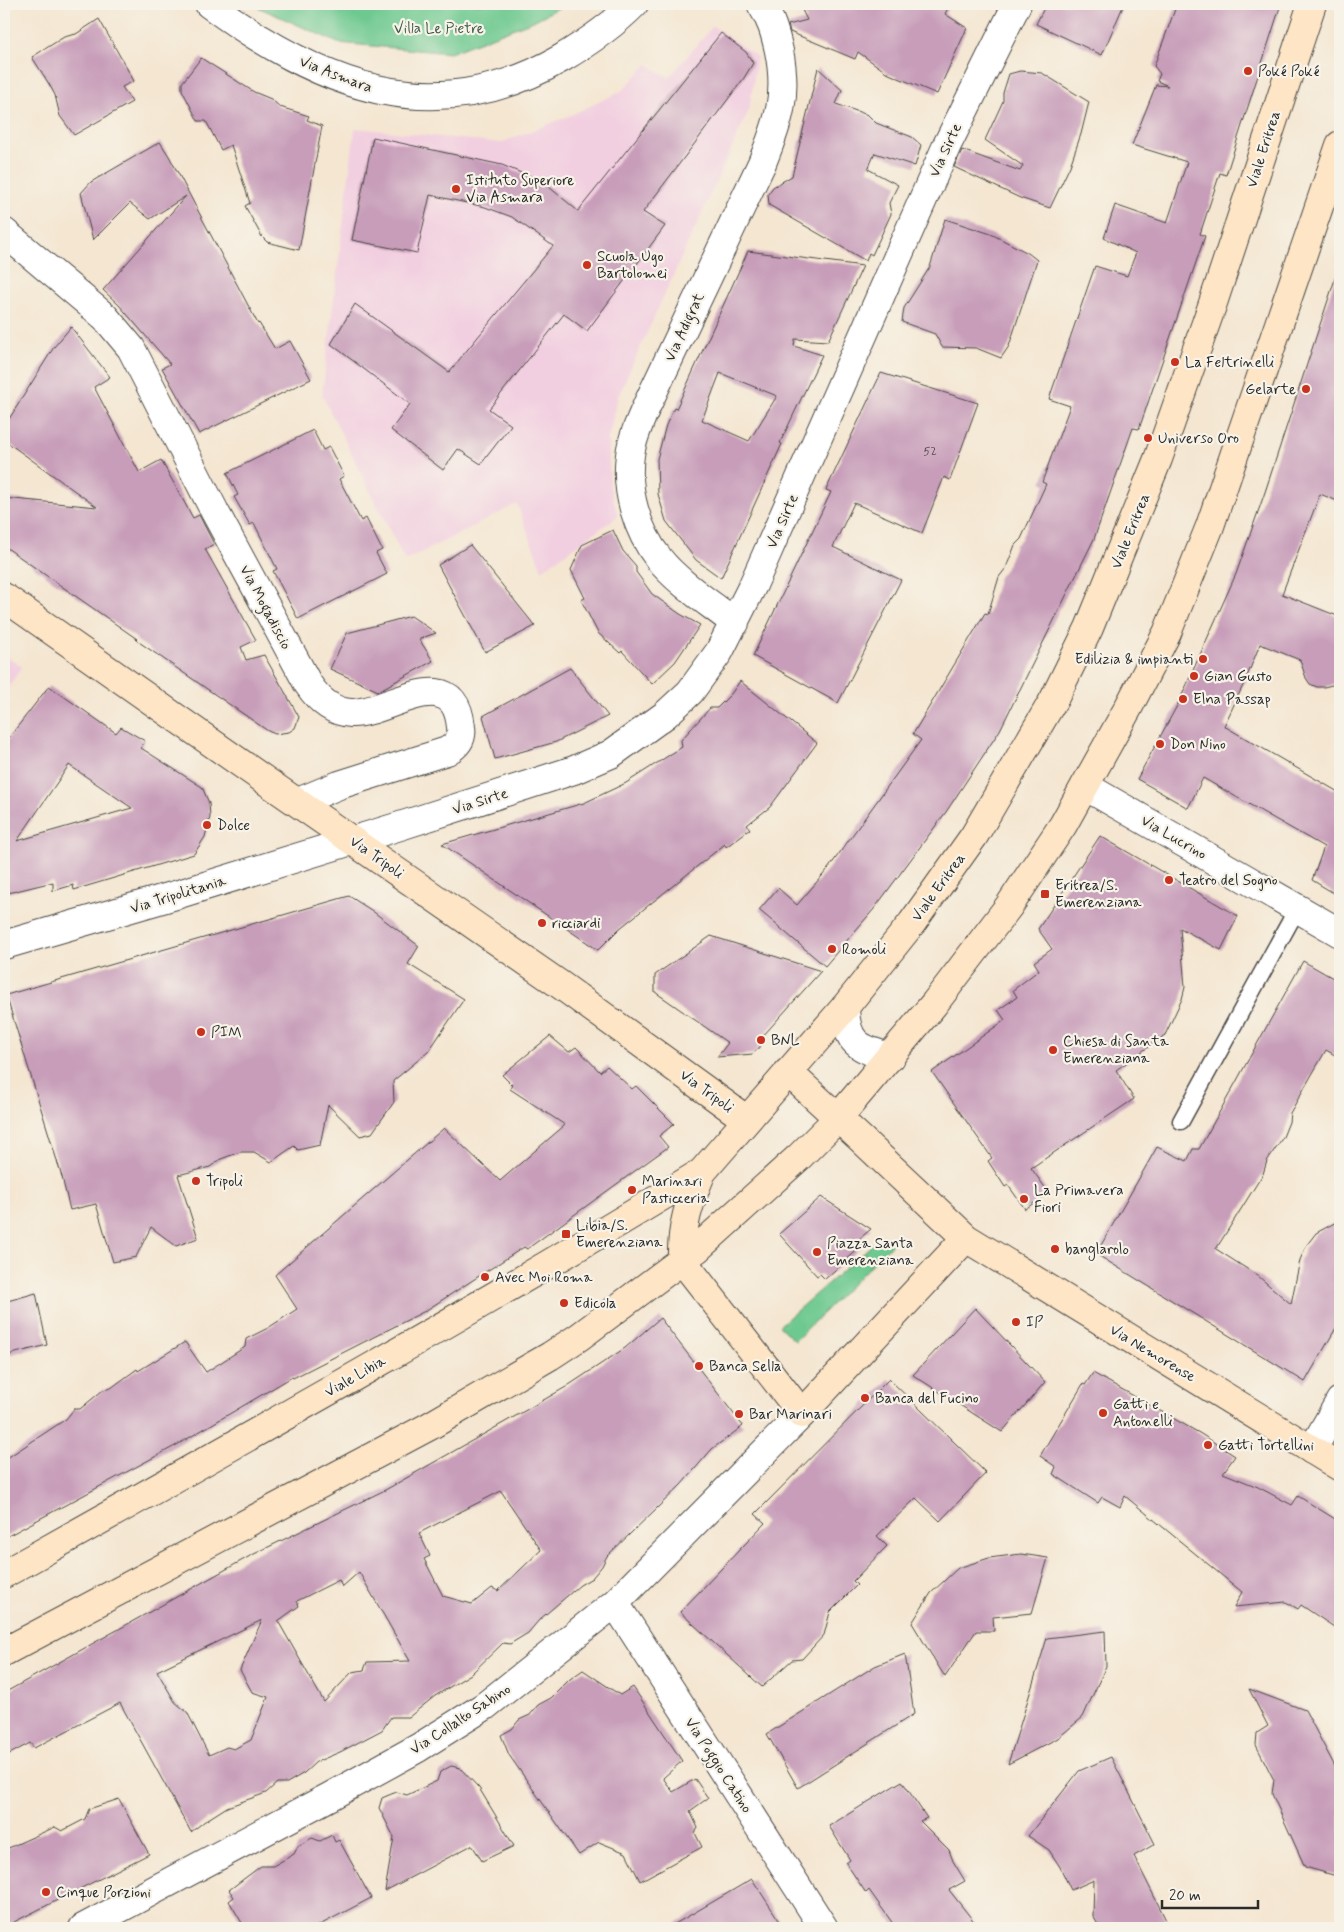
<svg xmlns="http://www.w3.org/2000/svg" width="1344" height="1932" font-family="Mynerve,sans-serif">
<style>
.built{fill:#f2cfe0}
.park{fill:#6ec990;stroke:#4c7a5e}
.building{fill:#c79db9;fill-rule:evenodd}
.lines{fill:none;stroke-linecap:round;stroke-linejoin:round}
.lane-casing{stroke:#494744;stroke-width:19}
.street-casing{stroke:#494744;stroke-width:30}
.secondary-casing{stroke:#494744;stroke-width:30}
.lane{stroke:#fff;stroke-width:16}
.street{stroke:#fff;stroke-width:28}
.secondary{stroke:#fde5c5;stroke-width:28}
.poi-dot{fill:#c8321e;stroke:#f7f3e8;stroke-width:2}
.labels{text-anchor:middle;stroke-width:4.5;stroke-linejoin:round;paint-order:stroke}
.number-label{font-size:12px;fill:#52484e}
.park-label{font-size:15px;fill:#3f5a49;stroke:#f7f3e8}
.poi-label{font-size:15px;fill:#2b2b2b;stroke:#f7f3e8;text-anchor:start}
.street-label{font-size:15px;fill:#2b2b2b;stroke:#f7f3e8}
</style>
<rect width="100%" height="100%" fill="#f7f3e8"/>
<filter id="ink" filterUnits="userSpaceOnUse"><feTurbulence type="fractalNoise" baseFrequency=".02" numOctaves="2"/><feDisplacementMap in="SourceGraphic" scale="10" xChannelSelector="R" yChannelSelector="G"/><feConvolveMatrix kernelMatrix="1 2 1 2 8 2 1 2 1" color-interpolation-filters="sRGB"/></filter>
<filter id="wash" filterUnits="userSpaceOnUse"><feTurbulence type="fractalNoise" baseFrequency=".0096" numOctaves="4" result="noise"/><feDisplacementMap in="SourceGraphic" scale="20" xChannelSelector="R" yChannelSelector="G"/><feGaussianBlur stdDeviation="1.12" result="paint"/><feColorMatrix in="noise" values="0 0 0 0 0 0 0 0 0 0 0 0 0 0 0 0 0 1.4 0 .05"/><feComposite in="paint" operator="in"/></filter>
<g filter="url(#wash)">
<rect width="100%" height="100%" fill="#f4e6d1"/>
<path class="built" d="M713,26L757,57L749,110L618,396L608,439L610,486L618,516L542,570L517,504L405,561L322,395L355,128L501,143L569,116L622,91L647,64L669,78Z
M4,655L22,667L4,693Z"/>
<path class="park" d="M251,4H566L533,21L450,53L338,43Z
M882,1236L893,1243L795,1341L779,1326Z"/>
<g id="blocks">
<path class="building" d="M799,4H950L945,14L967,28L937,94L889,74L858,52L855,59L790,32L788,25L807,20Z
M1046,4H1124L1102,55L1036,24Z
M1177,4H1281L1226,175L1220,173L1200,234L1205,236L1139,429L1133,428L1094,539L1000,730L946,812L874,909L825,966L759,910L778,888L797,905L828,869L921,740L913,734L985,613L988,614L999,577L1006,568L1015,545L1021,539L1046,484L1042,482L1070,406L1049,399L1095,266L1127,276L1136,253L1104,238L1115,205L1167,223L1187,162L1132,145L1156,85L1168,86L1157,81L1160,74L1154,66Z
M99,19L134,81L122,87L132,102L74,135L60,116L55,95L49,84L32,57L64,37L76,34Z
M721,33L746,52L753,63L744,78L643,212L665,226L587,331L564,314L489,409L511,425L481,464L458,449L443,470L391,430L410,404L331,344L355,304L449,372L553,246L512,217L485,207L430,195L417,253L352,240L373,137L502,165L543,182L578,211Z
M201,58L254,92L271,99L280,107L309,116L307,120L322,126L299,250L267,242L262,237L245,206L250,203L231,145L221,150L206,121H198L182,90V83Z
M818,68L842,90L836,104L868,115L876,123L912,137L921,145L915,166L875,153L868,169L898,185L889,203L891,214L872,255L869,253L866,261L769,205L768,194L773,187L792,176Z
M1020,71L1042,73L1089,102L1081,134L1070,166L1050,208L1020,198L954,167L962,150L1020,171L1023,166L985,140L1003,101V93L1009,74Z
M160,142L169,156L258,324L259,323L275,349L290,341L311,379L199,434L162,368L170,364L119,305L103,290L186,196L150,219L130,203L93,240L81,193L91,182Z
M945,219L991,234L1028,253L1037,260L1009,346L1001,358L976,348L942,347L935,334L902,322L904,308L930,267Z
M748,251L863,266L828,341L795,339L794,346L822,355L780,443L782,444L721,578L696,560L666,521L658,494L657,459L666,425L674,408L676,409ZM720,373L777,396L749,441L702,420Z
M1336,276L1340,277V502L1320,494L1282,594L1340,617V680L1332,685L1324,687H1317L1310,684L1306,678L1300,660L1260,644L1246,679L1224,726L1340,793V897L1312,880L1324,847L1203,778L1188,808L1137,779L1178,704L1236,574L1265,492Z
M71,327L110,377L94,387L139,472L161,460L193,518L199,515L214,544L205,549L256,640L241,647L246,660L264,655L299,717L295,728L289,732L275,734L268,731L136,640L137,639L4,546V498L97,507L4,440V427L54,347Z
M881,373L978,403L950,480L944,477L922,533L854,503L833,547L901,580L838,703L753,656L831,492L826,490Z
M313,430L323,450L329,447L344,476L339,479L361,521L366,518L382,550L376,553L387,574L298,619L273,571L277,569L254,523L250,525L234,497L238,495L227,473Z
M613,530L623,551L636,566V572L652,594L680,614L700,625L675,662L652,684L622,651L620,653L598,633L581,600L585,598L571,570L582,545Z
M470,545L535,626L485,652L438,565Z
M411,616L436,633L419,639L433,661L378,691L330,669L347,633Z
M570,668L608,716L556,742L495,759L483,716Z
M740,681L817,743L770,807L747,825L750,829L726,847L725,844L619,929L598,950L442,844L584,803L626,783L682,747L681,740L710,708H717L731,694Z
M49,686L116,733L121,727L145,741L141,748L202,787L209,803L210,817L205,837L194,854L74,890L73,885L53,891V882L4,894V744ZM69,765L132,808L17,841Z
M1100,836L1238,916L1221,950L1180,928L1185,987L1182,999L1165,1035L1116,1070L1134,1099L1031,1168L1049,1193L1025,1209L1008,1185L1005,1187L988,1161L992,1158L932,1072L1005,1020L998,1010L1017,997L1013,990L1039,970L1034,962L1052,949L1038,929Z
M349,896L371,910L419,946L408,964L464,999L428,1052L393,1081L394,1102L372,1133L360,1136L328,1105L320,1145L298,1150L294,1146L271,1162L254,1152H240L221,1159L210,1167L178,1175L198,1238L176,1246L151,1227L136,1257L113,1262L96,1204L70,1210L62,1177L6,995Z
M711,936L821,971L762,1037L765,1041L753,1054L717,1057L728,1043L655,992V975Z
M1303,961L1340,982V1058L1326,1050L1290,1113L1289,1122L1283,1137L1267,1161L1263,1174L1216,1249L1258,1276L1291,1304L1300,1260L1306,1246L1316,1233L1340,1220V1321L1305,1382L1096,1254L1157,1147L1187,1161L1193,1149H1199Z
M550,1036L569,1052L576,1047L600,1072L607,1066L632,1089L636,1086L674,1124L659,1136L668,1147L527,1249L524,1247L425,1311L293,1378L292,1377L175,1446L4,1538V1460L66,1419L74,1409H80L103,1390L111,1388L137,1369L138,1371L185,1342L206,1372L245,1347L246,1339L268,1328L297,1309L275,1275L444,1128L500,1181L565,1125L510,1089L512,1085L502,1075Z
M821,1197L871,1229L859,1239L863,1245L825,1279L820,1274L817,1276L779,1234Z
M36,1293L47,1345L4,1356V1302Z
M975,1308L1045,1382L1002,1432L913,1375Z
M660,1318L743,1426L712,1449L681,1485L607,1556L602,1566L592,1578L580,1585L539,1620L528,1633L510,1644L503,1643L471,1674L435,1696L409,1717H391L382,1730L340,1752L316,1762L304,1773L287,1783H277L266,1793L227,1807L205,1821L191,1832L120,1703L34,1748L30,1743L4,1757V1693L250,1556L387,1489L521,1413L566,1387L625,1348ZM501,1491L541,1550L498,1591L492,1588L472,1604L443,1596L424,1559L430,1556L419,1533ZM359,1572L410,1661L367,1662L364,1670L352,1672L324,1702L278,1621L299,1606L297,1601L339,1580L342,1587ZM262,1620L240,1670L252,1692L268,1697L251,1740L234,1749L227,1747L209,1755L187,1712L175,1702L157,1671Z
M1093,1373L1201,1434L1235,1456L1223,1473L1258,1487L1292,1505L1298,1496L1340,1522V1631L1301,1605L1298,1609L1286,1602L1234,1607L1242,1592L1125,1496L1120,1507L1102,1497L1098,1503L1053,1474L1056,1467L1040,1456L1083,1384L1085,1385Z
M889,1379L986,1473L940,1521L916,1498L877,1536L887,1546L853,1581L857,1585L830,1612L824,1635L802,1659L792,1660L762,1687L680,1612L765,1523L755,1514Z
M1021,1554L1048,1558L1032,1613L993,1617L994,1631H976L945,1677L912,1623L931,1593L958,1568L989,1558Z
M1105,1631L1106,1666L1083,1717L1058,1738L1008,1764L1047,1638Z
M905,1654L914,1714L798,1788L767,1734L875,1666Z
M583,1670L620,1695L633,1687L682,1761L663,1778L673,1792L695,1779L708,1798L690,1811L698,1828L695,1833L702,1847L640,1881L626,1853L599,1842L579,1855L509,1755L501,1735L512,1729L519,1720L530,1715L538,1705L551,1698L570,1679Z
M1249,1689L1305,1710L1340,1776V1877L1305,1867L1272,1794L1274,1780L1256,1745L1257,1733L1268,1726Z
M1111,1757L1155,1844L1134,1856L1170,1928H1100L1093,1916L1094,1880L1071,1890L1060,1867L1049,1850L1028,1836L1079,1771Z
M451,1766L460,1768L479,1788L514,1846L482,1861L472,1845L385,1891L394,1837L379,1808L382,1798L396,1792L407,1795L437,1781L440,1772Z
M902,1781L927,1818L920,1821L949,1850L953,1861L965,1881L949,1890L979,1928H896L869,1890L866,1893L846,1863L850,1860L829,1826Z
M119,1799L149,1854L4,1927V1850L55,1827L62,1831L85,1819L89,1809Z
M332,1835L335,1842L339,1840L371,1898L314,1928H245L229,1901L234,1897L229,1890L261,1866H273L294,1854L298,1846L312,1838L320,1841Z
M752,1879L784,1928H668Z"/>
</g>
</g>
<g filter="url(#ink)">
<use href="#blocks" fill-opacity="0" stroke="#494744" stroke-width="1"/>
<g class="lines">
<defs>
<path id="lane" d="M1181,1121L1297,909"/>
<path id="street" d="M209,4C319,85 433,133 562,58C587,43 613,25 634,4
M4,232L105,317L131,348L215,512L308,684C318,699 331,712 351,713C386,715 454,658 461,727C463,739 456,746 447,751L339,785L298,802
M735,623C711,604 677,582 659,559C637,531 625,491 630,455C632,438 640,421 647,405L762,163C779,121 788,96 779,51C775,33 771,19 761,4
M1085,786L1340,933
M4,945L179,894L400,826L574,770L611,754L665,715L690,692L719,652L753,585L947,145L1017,4
M845,1007C846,1043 858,1049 891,1057
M1312,1450L1340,1401
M615,1603L824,1928
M83,1928L329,1797L418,1748L485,1706L615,1603L802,1414"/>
<path id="secondary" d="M4,597L266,781L562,986L747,1120
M788,1072L861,1139L966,1238L1340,1467
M966,1238L802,1414L682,1260C681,1226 689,1203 702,1172L845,1007L912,923L974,836L1054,699L1089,628L1158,459L1212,306L1312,4
M4,1574C238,1443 473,1312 702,1172
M4,1652L428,1427L550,1356L579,1337L697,1249L799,1157L838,1118L934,1004L1009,906L1063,825L1127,710L1167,633L1210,526L1340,145"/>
</defs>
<use href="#lane" class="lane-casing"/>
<use href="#street" class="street-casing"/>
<use href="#secondary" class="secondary-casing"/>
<use href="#lane" class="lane"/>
<use href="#street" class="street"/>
<use href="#secondary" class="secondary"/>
</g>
</g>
<g class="poi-dot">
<circle cx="1248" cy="71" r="5"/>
<circle cx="456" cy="189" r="5"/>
<circle cx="587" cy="265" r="5"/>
<circle cx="1175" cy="362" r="5"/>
<circle cx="1306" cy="389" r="5"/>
<circle cx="1148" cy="438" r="5"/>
<circle cx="1203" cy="659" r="5"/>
<circle cx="1194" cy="676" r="5"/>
<circle cx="1183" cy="699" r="5"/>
<circle cx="1160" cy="744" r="5"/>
<circle cx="207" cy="825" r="5"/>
<circle cx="1169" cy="880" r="5"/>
<rect x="1040" y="889" width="10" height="10" rx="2.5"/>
<circle cx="542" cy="923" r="5"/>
<circle cx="832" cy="949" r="5"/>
<circle cx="201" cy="1032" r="5"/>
<circle cx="761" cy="1040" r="5"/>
<circle cx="1053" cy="1050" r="5"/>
<circle cx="196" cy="1181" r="5"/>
<circle cx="632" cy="1190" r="5"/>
<circle cx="1024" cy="1199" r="5"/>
<rect x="561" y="1229" width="10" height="10" rx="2.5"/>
<circle cx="1055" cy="1249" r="5"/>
<circle cx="817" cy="1252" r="5"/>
<circle cx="485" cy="1277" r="5"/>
<circle cx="564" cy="1303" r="5"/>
<circle cx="1016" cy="1322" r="5"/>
<circle cx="699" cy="1366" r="5"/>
<circle cx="865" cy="1398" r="5"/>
<circle cx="1103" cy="1413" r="5"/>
<circle cx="739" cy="1414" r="5"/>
<circle cx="1208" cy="1445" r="5"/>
<circle cx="46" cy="1892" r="5"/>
</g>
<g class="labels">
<g class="number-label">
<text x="930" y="455">52</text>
</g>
<g class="park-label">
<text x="439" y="33">Villa Le Pietre</text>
</g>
<g class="poi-label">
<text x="1258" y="76">Poké Poké</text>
<text x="466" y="185">Istituto Superiore<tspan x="466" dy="17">Via Asmara</tspan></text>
<text x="597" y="261">Scuola Ugo<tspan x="597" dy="17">Bartolomei</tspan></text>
<text x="1185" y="367">La Feltrinelli</text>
<text x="1296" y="394" text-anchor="end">Gelarte</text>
<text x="1158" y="443">Universo Oro</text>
<text x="1193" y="664" text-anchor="end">Edilizia &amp; impianti</text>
<text x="1204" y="681">Gian Gusto</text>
<text x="1193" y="704">Elna Passap</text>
<text x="1170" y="749">Don Nino</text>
<text x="217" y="830">Dolce</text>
<text x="1179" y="885">Teatro del Sogno</text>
<text x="1055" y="890">Eritrea/S.<tspan x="1055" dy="17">Emerenziana</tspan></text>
<text x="552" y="928">ricciardi</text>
<text x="842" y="954">Romoli</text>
<text x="211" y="1037">PIM</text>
<text x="771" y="1045">BNL</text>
<text x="1063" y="1046">Chiesa di Santa<tspan x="1063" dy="17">Emerenziana</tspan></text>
<text x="206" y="1186">Tripoli</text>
<text x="642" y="1186">Marinari<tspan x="642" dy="17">Pasticceria</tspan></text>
<text x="1034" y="1195">La Primavera<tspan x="1034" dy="17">Fiori</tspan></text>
<text x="576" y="1230">Libia/S.<tspan x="576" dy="17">Emerenziana</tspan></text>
<text x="827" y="1248">Piazza Santa<tspan x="827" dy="17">Emerenziana</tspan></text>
<text x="1065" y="1254">banglarolo</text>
<text x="495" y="1282">Avec Moi Roma</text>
<text x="574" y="1308">Edicola</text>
<text x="1026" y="1327">IP</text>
<text x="709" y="1371">Banca Sella</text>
<text x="875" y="1403">Banca del Fucino</text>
<text x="1113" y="1409">Gatti e<tspan x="1113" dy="17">Antonelli</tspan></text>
<text x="749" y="1419">Bar Marinari</text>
<text x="1218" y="1450">Gatti Tortellini</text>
<text x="56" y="1897">Cinque Porzioni</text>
</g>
<g class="street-label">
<text transform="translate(336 74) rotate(21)" y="5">Via Asmara</text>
<text transform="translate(1263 149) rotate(-72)" y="5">Viale Eritrea</text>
<text transform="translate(945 150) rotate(-65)" y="5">Via Sirte</text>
<text transform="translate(684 327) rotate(-65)" y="5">Via Adigrat</text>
<text transform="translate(782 521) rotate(-66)" y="5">Via Sirte</text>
<text transform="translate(1130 531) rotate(-68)" y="5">Viale Eritrea</text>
<text transform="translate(266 607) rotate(62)" y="5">Via Mogadiscio</text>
<text transform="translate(480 801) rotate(-18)" y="5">Via Sirte</text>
<text transform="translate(1174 837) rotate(30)" y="5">Via Lucrino</text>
<text transform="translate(377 857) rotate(35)" y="5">Via Tripoli</text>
<text transform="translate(938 887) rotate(-54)" y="5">Viale Eritrea</text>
<text transform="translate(178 894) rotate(-17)" y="5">Via Tripolitania</text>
<text transform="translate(707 1091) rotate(36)" y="5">Via Tripoli</text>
<text transform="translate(1153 1353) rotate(31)" y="5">Via Nemorense</text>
<text transform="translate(355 1376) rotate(-30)" y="5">Viale Libia</text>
<text transform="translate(460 1719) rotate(-33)" y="5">Via Collalto Sabino</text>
<text transform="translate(719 1765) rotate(57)" y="5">Via Poggio Catino</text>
</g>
</g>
<rect width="1344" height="1932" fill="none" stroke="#f7f3e8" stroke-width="20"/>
<path d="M1162 1900v8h96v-8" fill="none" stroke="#2b2b2b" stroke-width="2.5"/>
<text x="1169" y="1900" font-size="15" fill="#2b2b2b" stroke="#f7f3e8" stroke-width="4" paint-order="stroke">20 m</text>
</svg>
